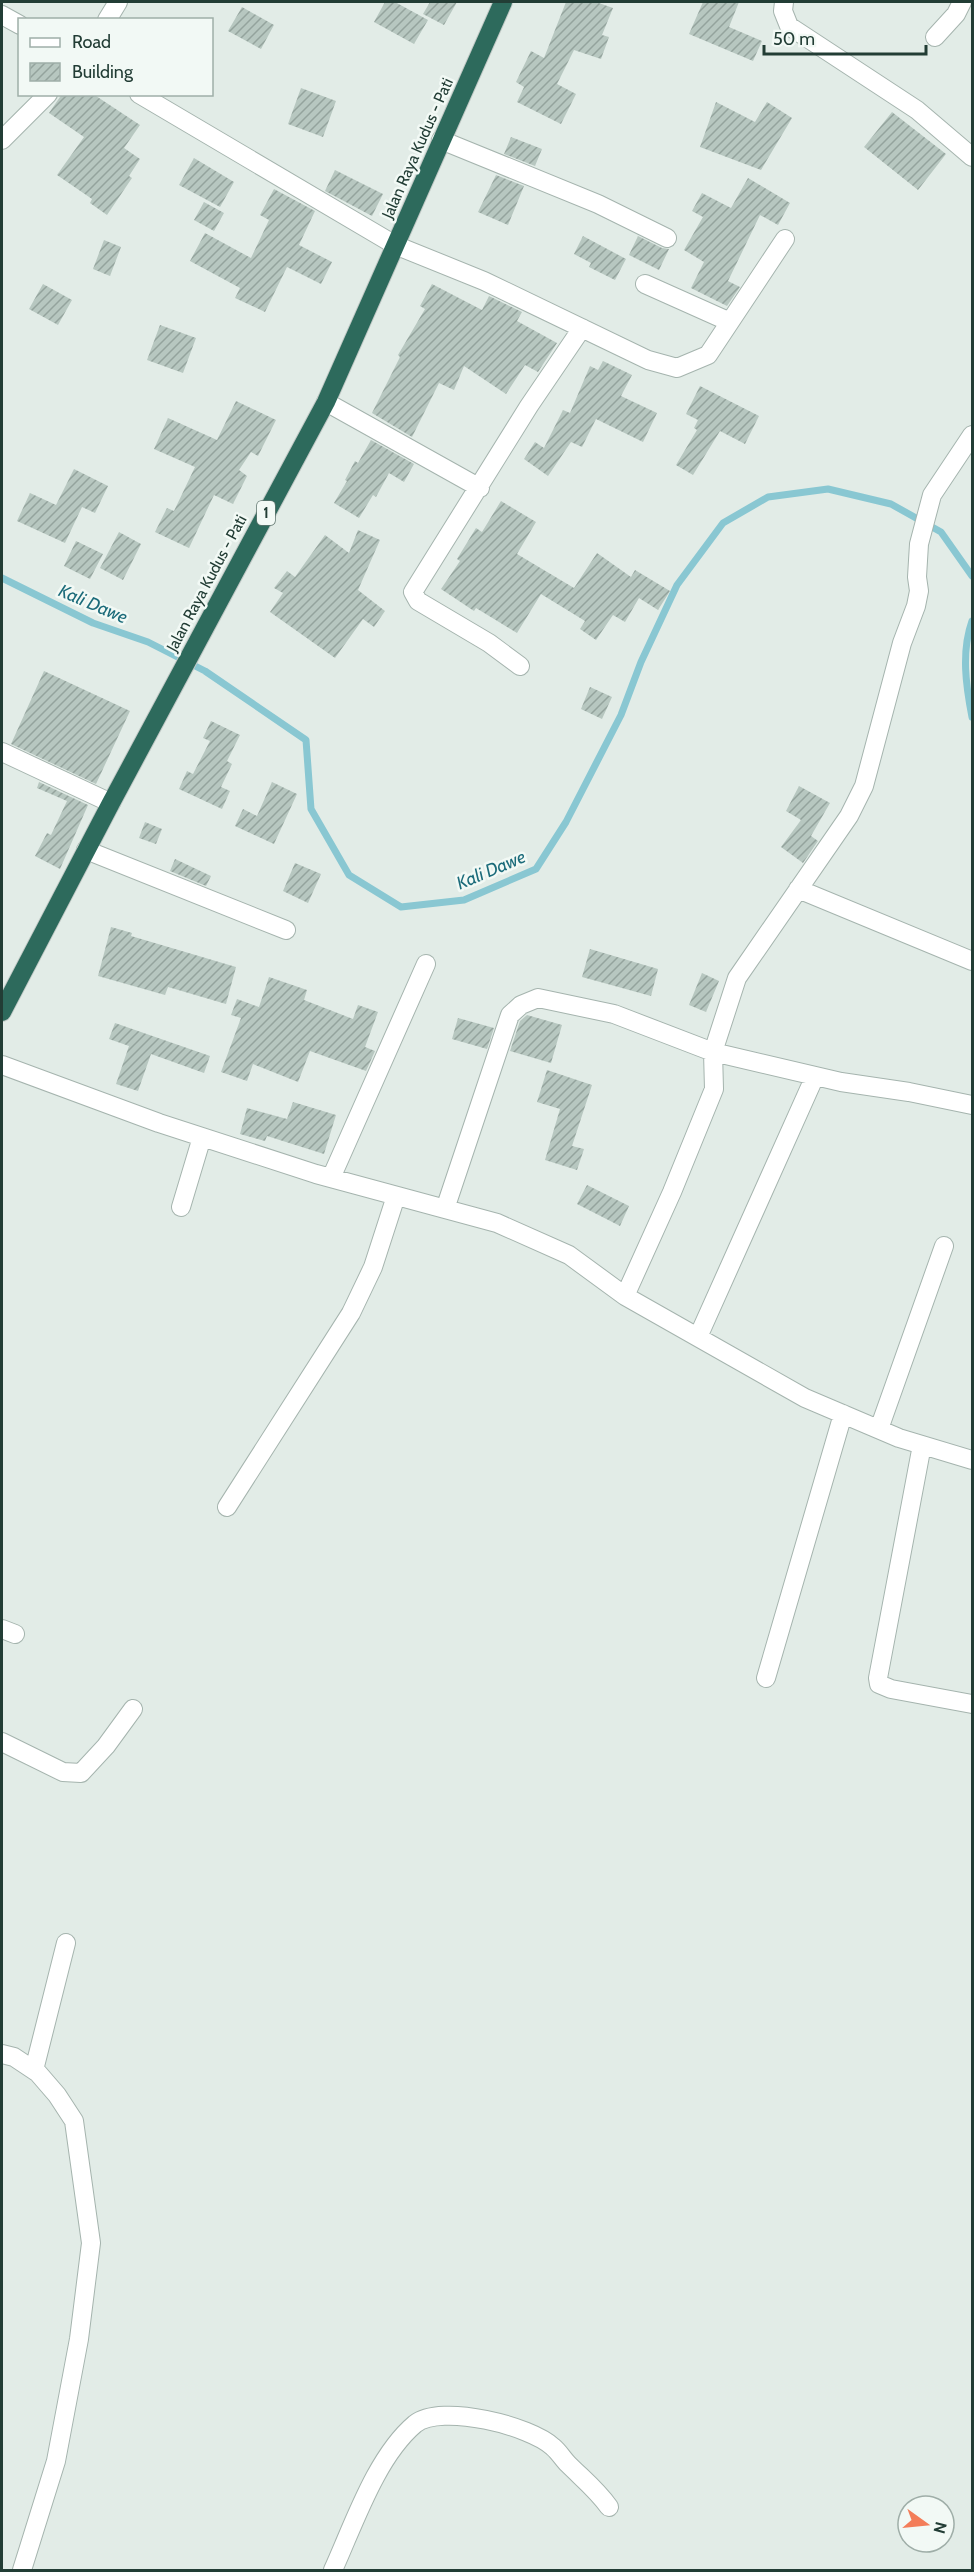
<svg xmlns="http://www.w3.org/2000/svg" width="974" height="2572" font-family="Cabin,sans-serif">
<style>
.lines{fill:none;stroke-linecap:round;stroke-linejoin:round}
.stream{stroke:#89c7d2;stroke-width:7}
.building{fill:url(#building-hatch)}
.minor-casing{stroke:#a5b4ae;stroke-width:20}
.highway-casing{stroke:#c1c9c6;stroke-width:20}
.minor{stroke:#fff;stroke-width:18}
.highway{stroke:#2d6a5c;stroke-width:18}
.labels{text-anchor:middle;stroke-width:5;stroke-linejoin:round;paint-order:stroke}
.shield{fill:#f2f9f5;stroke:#60756f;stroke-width:1.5}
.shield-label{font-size:15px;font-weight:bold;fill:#223d35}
.street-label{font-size:16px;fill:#223d35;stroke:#f2f9f5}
.water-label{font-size:18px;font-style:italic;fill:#1b6b7a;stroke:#f2f9f5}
</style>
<defs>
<pattern id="building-hatch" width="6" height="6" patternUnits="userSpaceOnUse" patternTransform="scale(1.5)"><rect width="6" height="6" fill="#b7c7c0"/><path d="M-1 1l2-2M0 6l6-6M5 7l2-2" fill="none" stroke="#94a39d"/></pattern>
</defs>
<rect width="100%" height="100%" fill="#e2ece7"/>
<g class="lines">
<path class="stream" d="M2,578L93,623L148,642L205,671L306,740L311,809L349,875L401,907L464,900L536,869L566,822L621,715L641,662L677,585L723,523L768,497L828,489L891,504L941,532L972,576
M972,621C961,652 966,686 972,717"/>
</g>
<path class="building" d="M385,2H395L428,20L414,44L374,22Z
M430,2H457L444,25L423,14Z
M566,2H596L613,8L602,35L609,37L601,59L574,50L557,84L576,94L561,124L517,102L524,87L516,82L531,51L544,58Z
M703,2H739L729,27L762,41L753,61L689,34Z
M242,7L274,25L261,49L228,31Z
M301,88L336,101L323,137L288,124Z
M62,94H93L140,125L124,148L140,159L129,176L132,178L107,215L90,203L92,199L57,175L84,137L49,113Z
M716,102L755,122L767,102L792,118L761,170L700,147Z
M892,112L946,154L918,190L864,147Z
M511,137L542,149L535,166L504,154Z
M194,158L234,182L220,207L179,185Z
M335,170L383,194L372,216L325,191Z
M496,175L524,186L508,225L478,212Z
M748,178L790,203L778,225L760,215L728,281L740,287L727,306L691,288L704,262L684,250L703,217L692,211L702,193L731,208Z
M274,189L315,211L299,245L332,262L321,284L287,267L265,312L235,298L240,288L190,261L205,233L251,258L269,220L260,215Z
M204,202L224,213L214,231L194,220Z
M583,236L626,259L615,280L589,267L591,263L574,254Z
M638,236L662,248L669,249L659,270L629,255Z
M104,240L121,247L110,276L93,269Z
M43,284L72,300L58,325L29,309Z
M432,284L482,310L489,296L522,312L517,321L557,343L538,372L525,365L506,394L464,366L454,390L439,383L412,437L372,413L400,357L398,355L425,309L420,306Z
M160,325L196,338L183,373L147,360Z
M603,361L632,375L621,396L657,413L643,442L596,419L582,447L571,442L548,476L524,459L535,442L544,448L563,410L570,413L590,366L598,370Z
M700,386L759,416L745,444L720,431L693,475L676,465L697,430L694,428L698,420L686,414Z
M236,401L276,420L258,456L251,452L239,470L247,476L233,504L214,495L189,548L155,532L167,508L174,511L195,467L154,449L168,418L217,440Z
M371,440L414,464L404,482L389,473L376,497L373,495L359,518L334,503L347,481L345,480L355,461L358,463Z
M74,469L108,486L95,513L82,507L65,543L17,521L30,493L56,505Z
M501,501L536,522L517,554L574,588L597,553L631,577L635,570L670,591L658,610L639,598L625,622L613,615L596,640L580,629L585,621L541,594L517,633L476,608L474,611L441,589L460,561L457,559L476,528L482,532Z
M358,530L380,540L358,590L385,611L374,627L363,619L335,658L270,612L283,593L274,588L287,571L295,577L325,535L349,553Z
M119,532L141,544L123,580L100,568Z
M76,541L103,554L90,579L64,566Z
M44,671L130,711L96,784L11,744Z
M590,687L612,697L602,719L581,709Z
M211,721L240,735L227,761L232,764L221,787L230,791L222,809L179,789L187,771L193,774L210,741L203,738Z
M39,782L88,805L60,869L35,856L47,833L51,835L67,801L37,788Z
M272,782L297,794L274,844L235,826L243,809L257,816Z
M799,786L830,803L811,836L818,841L803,863L781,847L801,820L786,811Z
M145,822L162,829L156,844L139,838Z
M175,859L211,876L206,886L170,871Z
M295,863L321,874L308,903L283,891Z
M111,927L132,933L131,936L236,967L226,1004L168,987L165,995L98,976Z
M590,949L658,969L651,996L582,977Z
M702,973L719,981L706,1012L689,1005Z
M269,977L307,990L304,1000L353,1019L358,1005L378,1012L365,1047L375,1051L366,1071L310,1051L298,1082L253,1064L247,1081L221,1072L241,1018L231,1015L237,999L259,1007Z
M527,1015L562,1025L551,1063L510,1051L520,1021Z
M458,1018L494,1028L487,1049L452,1039Z
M115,1023L210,1056L204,1073L151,1054L138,1091L116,1084L129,1046L109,1039Z
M547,1070L592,1085L572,1146L584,1149L577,1170L545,1160L560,1109L537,1102Z
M293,1102L336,1115L324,1154L267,1136L265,1141L240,1134L247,1108L287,1119Z
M587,1185L629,1206L620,1226L577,1204Z"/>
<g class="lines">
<defs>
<path id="minor" d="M784,2L783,11L789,26L917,110L972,157
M2,15L20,25
M107,20L118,2
M935,37L956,14L962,2
M139,94L395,245L484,281L648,360L677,368L708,355L785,239
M2,140L48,94
M441,140L598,204L667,238
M645,284L730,322
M326,402L480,488
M520,666L489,643L418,601L413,592L529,406L582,328
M2,752L111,803
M86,850L286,930
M798,889L972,961
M2,1065L159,1123L316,1174L497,1223L569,1255L625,1296L805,1398L899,1438L972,1460
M331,1178L426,964
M181,1207L202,1137
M445,1209L510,1015L521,1005L538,998L614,1014L713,1052L737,978L849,816L864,786L902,643L916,606L919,591L917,577L919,544L932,495L972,435
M625,1296L672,1192L714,1089L713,1052L841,1082L909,1092L972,1105
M698,1337L815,1076
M879,1429L944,1246
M922,1445L878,1678L879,1684L891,1689L972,1704
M227,1507L351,1313L373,1267L396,1196
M2,1629L15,1634
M766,1678L843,1414
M2,1742L63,1772L81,1773L106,1746L133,1709
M2,2054L14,2057L38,2073L57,2095L74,2121L91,2243L79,2339L56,2461L22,2570
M34,2070L66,1943
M333,2570C354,2524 376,2457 415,2424C441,2403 531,2426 553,2447C559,2452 563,2459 568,2464C583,2479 597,2490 609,2507"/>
<path id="highway" d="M2,1012L111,803L326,402L503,2"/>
</defs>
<use href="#minor" class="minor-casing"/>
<use href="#highway" class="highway-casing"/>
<use href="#minor" class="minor"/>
<use href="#highway" class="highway"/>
</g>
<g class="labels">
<rect class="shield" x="257" y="501" width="18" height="24" rx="4.5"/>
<g class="shield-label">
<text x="266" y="518">1</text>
</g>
<g class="street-label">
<text transform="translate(417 148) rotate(-66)" y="6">Jalan Raya Kudus - Pati</text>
<text transform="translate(206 583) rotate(-62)" y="6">Jalan Raya Kudus - Pati</text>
</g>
<g class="water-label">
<text transform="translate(93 604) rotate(23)" y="6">Kali Dawe</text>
<text transform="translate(491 870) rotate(-23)" y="6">Kali Dawe</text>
</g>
</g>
<rect width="974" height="2572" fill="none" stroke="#223d35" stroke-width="6"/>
<rect x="18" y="18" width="195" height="78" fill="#f2f9f5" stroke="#9faea8" stroke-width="1.5"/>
<rect x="30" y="38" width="30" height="9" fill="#ffffff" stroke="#9faea8" stroke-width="1.5"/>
<text x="72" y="48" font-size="18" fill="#223d35">Road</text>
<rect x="30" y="63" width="30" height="18" fill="url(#building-hatch)" stroke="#9faea8" stroke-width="1.5"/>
<text x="72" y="78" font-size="18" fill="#223d35">Building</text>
<g transform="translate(926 2524) rotate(105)"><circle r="28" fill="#f2f9f5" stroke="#9faea8" stroke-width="1.5"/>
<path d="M0-4.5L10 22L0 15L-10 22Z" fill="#f37d59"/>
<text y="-9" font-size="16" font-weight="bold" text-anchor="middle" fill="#223d35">N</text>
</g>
<path d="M764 45v9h162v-9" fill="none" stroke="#223d35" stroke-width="3"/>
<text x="773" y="45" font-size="18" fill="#223d35" stroke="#f2f9f5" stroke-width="4.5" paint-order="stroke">50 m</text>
</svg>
